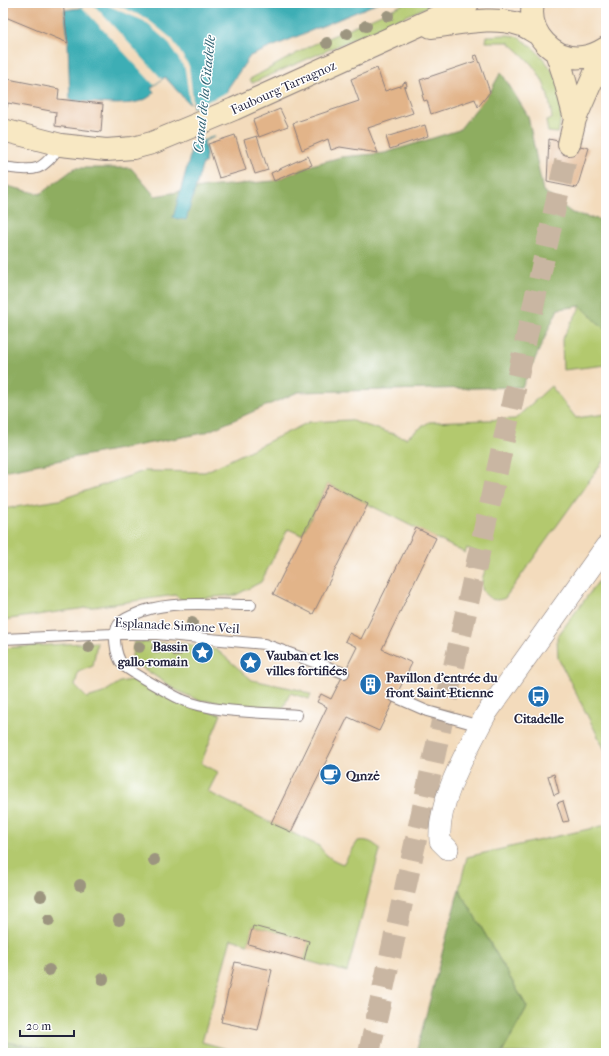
<svg xmlns="http://www.w3.org/2000/svg" width="609" height="1056" font-family="'IM FELL French Canon',serif">
<style>
.green{fill:#b3c96e;stroke:#6a7654}
.forest{fill:#8ead61;stroke:#58684e}
.water{fill:#3daeb5;stroke:#306878}
.pier{fill:#f3dbbc}
.building{fill:#e2b489}
.lines{fill:none;stroke-linecap:round;stroke-linejoin:round}
.secondary-tunnel{stroke:#c9b6a2;stroke-width:22;stroke-dasharray:22 11;stroke-linecap:butt}
.lane-casing{stroke:#8a7e7c;stroke-width:12}
.street-casing{stroke:#8a7e7c;stroke-width:22}
.secondary-casing{stroke:#8a7e7c;stroke-width:24}
.lane{stroke:#fff;stroke-width:10}
.street{stroke:#fff;stroke-width:21}
.secondary{stroke:#f8e8c3;stroke-width:22}
.tree{fill:#9c957f}
.labels{text-anchor:middle;stroke-width:3;stroke-linejoin:round;paint-order:stroke}
.street-label{font-size:13px;fill:#22223b;stroke:#fff}
.poi-label{font-size:13px;font-weight:bold;fill:#22223b;stroke:#fff;text-anchor:start}
.water-label{font-size:14px;font-style:italic;fill:#2e6172;stroke:#fff}
</style>
<rect width="100%" height="100%" fill="#fff"/>
<filter id="ink" filterUnits="userSpaceOnUse"><feTurbulence type="fractalNoise" baseFrequency=".025" numOctaves="2"/><feDisplacementMap in="SourceGraphic" scale="8" xChannelSelector="R" yChannelSelector="G"/><feConvolveMatrix kernelMatrix="1 2 1 2 8 2 1 2 1" color-interpolation-filters="sRGB"/></filter>
<filter id="wash" filterUnits="userSpaceOnUse"><feTurbulence type="fractalNoise" baseFrequency=".012" numOctaves="4" result="noise"/><feDisplacementMap in="SourceGraphic" scale="16" xChannelSelector="R" yChannelSelector="G"/><feGaussianBlur stdDeviation="0.9" result="paint"/><feColorMatrix in="noise" values="0 0 0 0 0 0 0 0 0 0 0 0 0 0 0 0 0 1.4 0 .05"/><feComposite in="paint" operator="in"/></filter>
<g filter="url(#wash)">
<rect width="100%" height="100%" fill="#f3dbbc"/>
<path class="green" d="M406,3H436L252,83L250,79L310,46Z
M487,36C496,36 506,34 515,36C532,42 558,72 561,91C563,105 561,119 558,133L548,132L546,121L552,119C548,81 537,66 508,42H486Z
M581,306L606,331V365L563,370L562,339Z
M551,386L576,418L606,414V457L505,598C500,600 495,601 490,598C474,589 485,572 490,559L467,548L465,553L328,484L302,535L288,529L261,582L236,595L182,600L175,595L3,620V509L59,500L144,471L205,472L309,422L349,420L406,438L429,422L515,419Z
M606,571V752L558,658L557,637Z
M97,642L93,666L78,672L75,686L87,698L103,693L120,682L136,679L184,706L221,714L201,763L218,772L208,792L319,846C326,856 332,860 343,864L358,841C367,839 375,843 380,850L347,972L304,960L308,941L253,926L248,944L231,939L202,1042L241,1053H61L3,1041V648Z
M134,642L187,644L217,650L252,680L300,690L311,695L309,699L290,693L283,709L198,700L176,690L140,666L132,656Z
M606,825V1053H502L527,1007L459,889L467,857Z"/>
<path class="forest" d="M501,72L528,116L543,191L572,213L606,221V331L581,306L558,309L522,387L298,392L204,433L3,471V185L40,194L75,168H131L155,196L207,187L274,181L312,165L341,157L385,153L459,130L490,92Z
M459,889L527,1007L502,1053H416Z
M3,1041L61,1053H3Z"/>
<path class="water" d="M87,3H378L250,56L228,88L214,137L204,141L206,154L205,163H203L186,220L173,218L190,156L193,102L188,103L165,77L151,88L154,92C143,111 89,102 70,100L68,43L64,10L80,8Z"/>
<path class="pier" d="M87,3H92L162,79L154,85L82,7Z
M102,3H112L146,18L172,39L189,66L193,102L190,103L185,69L168,42L144,21Z
M228,92L216,135L188,146L192,108Z"/>
<g id="blocks">
<path class="building" d="M3,3H63L68,43L3,16Z
M477,55L490,92L478,107L475,99L431,114L427,100L424,101L422,95L424,94L420,80L476,61L474,56Z
M377,68L385,91L403,85V83L406,82L407,86L404,87L413,113L368,128L378,153L340,147L331,150L328,139L302,150L293,123L359,101L351,79Z
M3,78L59,89L58,99L103,104L101,132L55,126L56,112L8,103L5,114L3,113Z
M280,109L288,126L259,137L253,120Z
M425,125L428,136L390,149L386,137Z
M235,135L246,170L219,178L208,144Z
M257,136L268,170L255,174L244,140Z
M549,139L589,148L577,188L547,182Z
M308,156L312,165L274,181L271,173Z
M328,484L368,504L313,614L273,594Z
M416,528L436,538L382,649L412,663L379,731L348,717L291,832L271,823L327,707L317,702L321,694L331,699L357,647L345,641L349,633L361,639Z
M554,774L559,793L554,795L548,776Z
M563,801L569,821L563,822L557,803Z
M253,926L309,941L304,960L248,944Z
M235,962L272,970L258,1030L221,1022Z"/>
</g>
</g>
<g filter="url(#ink)">
<use href="#blocks" fill-opacity="0" stroke="#8a7e7c" stroke-width="1"/>
<g class="lines">
<path class="secondary-tunnel" d="M369,1053L569,144"/>
<defs>
<path id="lane" d="M3,167C37,171 40,173 61,145
M251,605C216,605 176,600 143,611C136,614 126,617 121,622C111,630 115,656 123,665C127,670 175,697 183,700C214,713 262,712 297,715
M3,639L113,634H157L264,644L344,673
M395,697L427,711L480,726"/>
<path id="street" d="M448,849L440,841C437,800 468,749 486,714L606,546"/>
<path id="secondary" d="M533,3C527,32 553,61 583,57C591,56 598,53 606,48
M431,27C459,24 493,15 521,25C527,27 532,31 538,34
M556,52L563,73L575,119
M3,130L61,145L106,150L133,148L152,143L234,109L468,3
M569,144L575,119L606,48"/>
</defs>
<use href="#lane" class="lane-casing"/>
<use href="#street" class="street-casing"/>
<use href="#secondary" class="secondary-casing"/>
<use href="#lane" class="lane"/>
<use href="#street" class="street"/>
<use href="#secondary" class="secondary"/>
</g>
<g class="tree">
<circle cx="388" cy="16" r="6"/>
<circle cx="366" cy="26" r="6"/>
<circle cx="347" cy="34" r="6"/>
<circle cx="327" cy="43" r="6"/>
<circle cx="192" cy="623" r="6"/>
<circle cx="89" cy="647" r="6"/>
<circle cx="139" cy="647" r="6"/>
<circle cx="157" cy="648" r="6"/>
<circle cx="177" cy="651" r="6"/>
<circle cx="154" cy="860" r="6"/>
<circle cx="80" cy="885" r="6"/>
<circle cx="41" cy="896" r="6"/>
<circle cx="49" cy="920" r="6"/>
<circle cx="119" cy="920" r="6"/>
<circle cx="49" cy="970" r="6"/>
<circle cx="103" cy="979" r="6"/>
</g>
</g>
<defs>
<symbol id="sight-disc" viewBox="-11 -11 22 22"><circle r="9.5" fill="#1f6fb2" stroke="#fff"/><path d="M0-6L1.8-2.2L6-1.7L2.9 1.2L3.7 5.4L0 3.3L-3.7 5.4L-2.9 1.2L-6-1.7L-1.8-2.2Z" fill="#fff"/></symbol>
<symbol id="building-disc" viewBox="-11 -11 22 22"><circle r="9.5" fill="#1f6fb2" stroke="#fff"/><path d="M-4-6H4V6H1V3H-1V6H-4ZM-2.5-4.3h1.7v1.8h-1.7ZM.8-4.3h1.7v1.8H.8ZM-2.5-1h1.7V.8h-1.7ZM.8-1h1.7V.8H.8Z" fill="#fff"/></symbol>
<symbol id="bus-disc" viewBox="-11 -11 22 22"><circle r="9.5" fill="#1f6fb2" stroke="#fff"/><path d="M-5-6H5V4H4V6H2V4H-2V6H-4V4H-5ZM-3.5-4V0h7V-4ZM-3.5 1.2v1.5H-2V1.2ZM2 1.2v1.5H3.5V1.2Z" fill="#fff"/></symbol>
<symbol id="cafe-disc" viewBox="-11 -11 22 22"><circle r="9.5" fill="#1f6fb2" stroke="#fff"/><path d="M-5.5-4.5H6V0H3Q3 3.5 0 3.5H-2.5Q-5.5 3.5-5.5 0ZM3-3.2v2h1.7v-2ZM-6 4.5H4V6H-6Z" fill="#fff"/></symbol>
</defs>
<g fill-rule="evenodd">
<use href="#sight-disc" x="190" y="640" width="25" height="25"/>
<use href="#sight-disc" x="238" y="650" width="25" height="25"/>
<use href="#building-disc" x="358" y="672" width="25" height="25"/>
<use href="#bus-disc" x="526" y="684" width="25" height="25"/>
<use href="#cafe-disc" x="318" y="762" width="25" height="25"/>
</g>
<g class="labels">
<g class="street-label">
<text transform="translate(283 87) rotate(-24)" y="5">Faubourg Tarragnoz</text>
<text transform="translate(177 625) rotate(3)" y="5">Esplanade Simone Veil</text>
</g>
<g class="poi-label">
<text x="188" y="651" text-anchor="end">Bassin<tspan x="188" dy="15">gallo-romain</tspan></text>
<text x="266" y="660">Vauban et les<tspan x="266" dy="15">villes fortifiées</tspan></text>
<text x="386" y="682">Pavillon d’entrée du<tspan x="386" dy="15">front Saint-Etienne</tspan></text>
<text x="539" y="723" text-anchor="middle">Citadelle</text>
<text x="346" y="780">Qınzė</text>
</g>
<g class="water-label">
<text transform="translate(204 94) rotate(-84)" y="5">Canal de la Citadelle</text>
</g>
</g>
<rect width="609" height="1056" fill="none" stroke="#fff" stroke-width="16"/>
<path d="M20 1030v6h54v-6" fill="none" stroke="#22223b" stroke-width="2"/>
<text x="26" y="1030" font-size="12" fill="#22223b" stroke="#ffffff" stroke-width="3" paint-order="stroke">20 m</text>
</svg>
